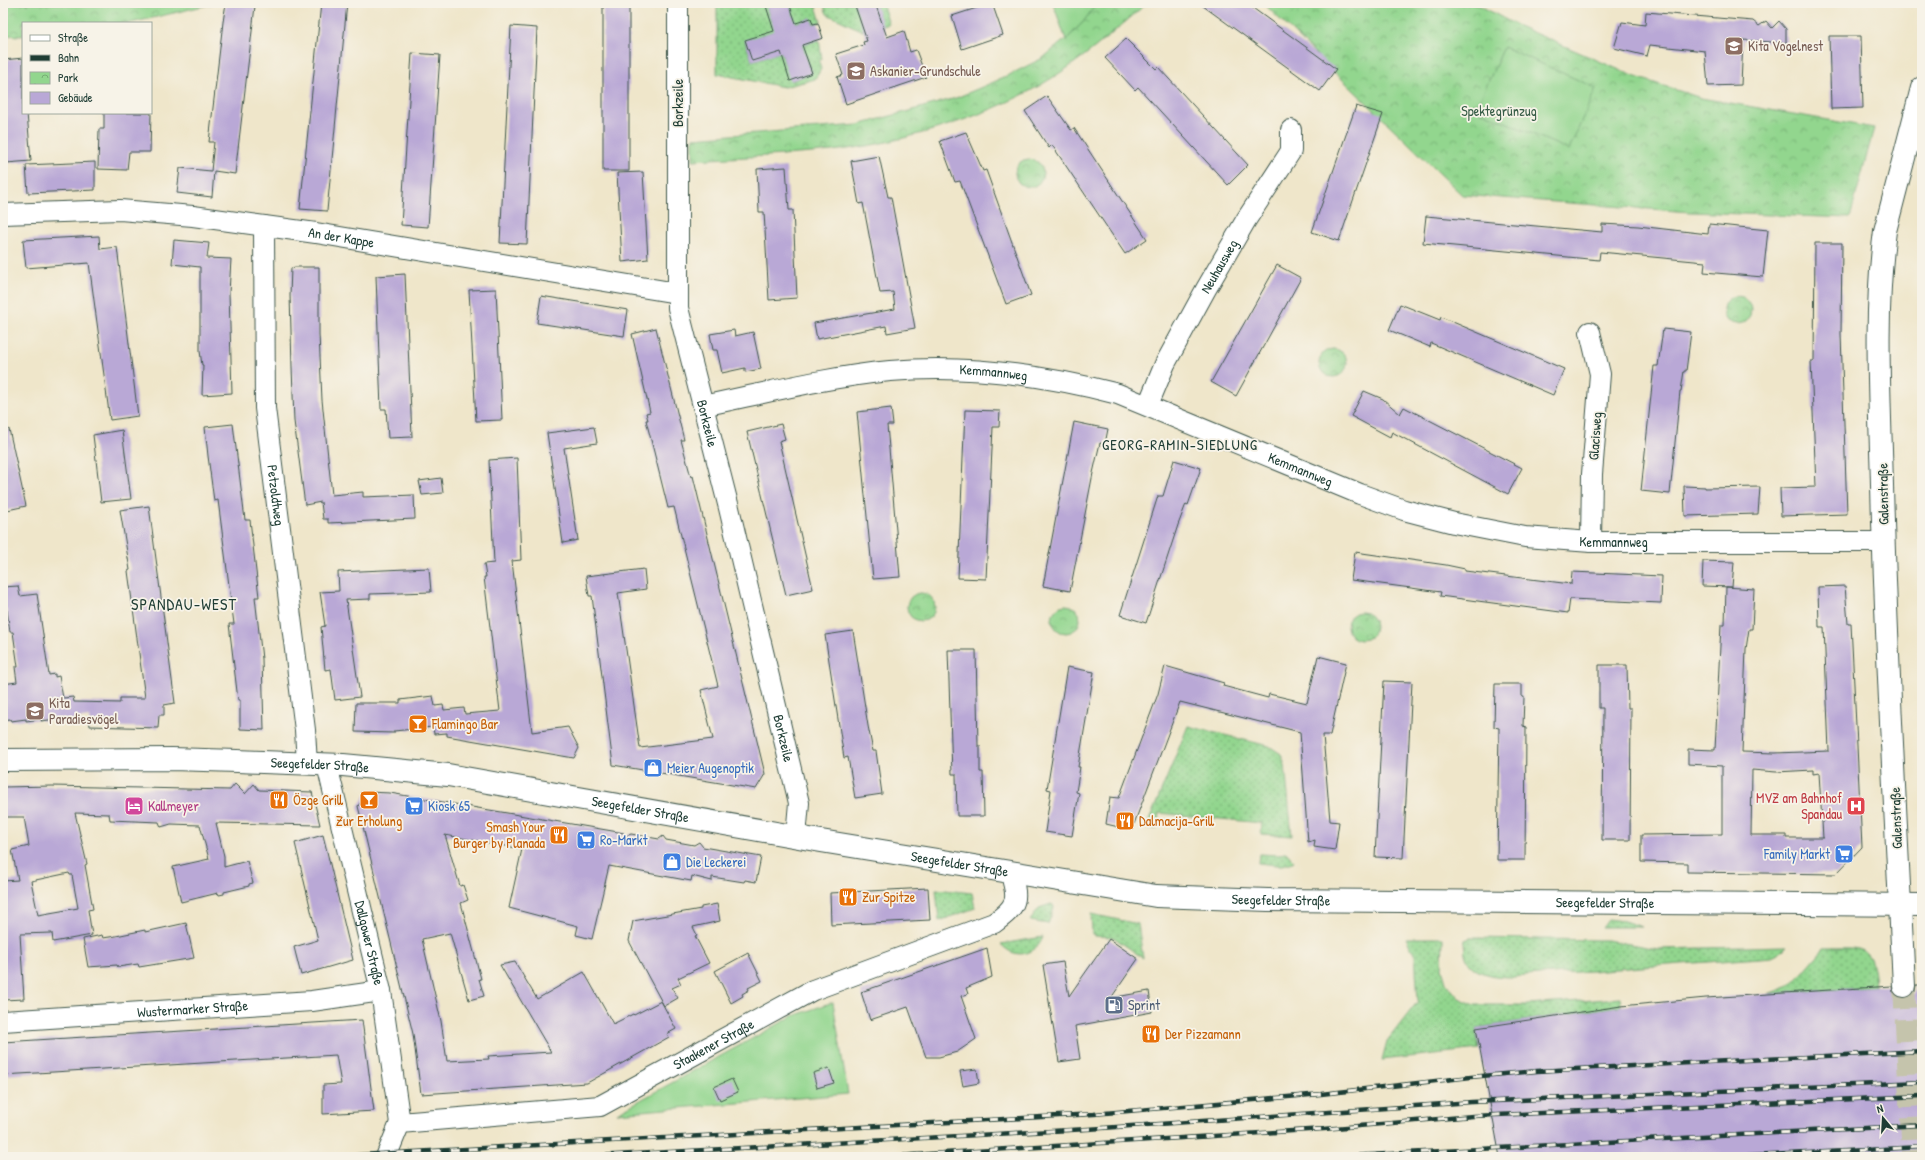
<svg xmlns="http://www.w3.org/2000/svg" width="1925" height="1160" font-family="'Patrick Hand',sans-serif">
<style>
.grass{fill:url(#grass-dots);stroke:#588a61}
.park{fill:url(#park-crowns);stroke:#588a61}
.garden{fill:#92d68e;stroke:#588a61}
.building{fill:#b9a8d6;fill-rule:evenodd}
.lines{fill:none;stroke-linecap:round;stroke-linejoin:round}
.secondary-tunnel{stroke:#c5c4ac;stroke-width:22;stroke-dasharray:22 11;stroke-linecap:butt}
.street-casing{stroke:#3e564a;stroke-width:22}
.secondary-casing{stroke:#3e564a;stroke-width:24}
.street{stroke:#fff;stroke-width:20}
.secondary{stroke:#fff;stroke-width:22}
.rail-casing{stroke:#1f3d34;stroke-width:4.5}
.rail{stroke:#f7f3e8;stroke-width:3;stroke-dasharray:9;stroke-linecap:butt}
.labels{text-anchor:middle;stroke-width:3.5;stroke-linejoin:round;paint-order:stroke}
.education-label{font-size:14px;fill:#785e54;stroke:#f7f3e8;text-anchor:start}
.street-label{font-size:14px;fill:#1f3d34;stroke:#f7f3e8}
.park-label{font-size:14px;fill:#365c46;stroke:#f7f3e8}
.food-label{font-size:14px;fill:#c56008;stroke:#f7f3e8;text-anchor:start}
.shop-label{font-size:14px;fill:#366cbe;stroke:#f7f3e8;text-anchor:start}
.health-label{font-size:14px;fill:#be3a42;stroke:#f7f3e8;text-anchor:end}
.hotel-label{font-size:14px;fill:#b23c85;stroke:#f7f3e8;text-anchor:start}
.service-label{font-size:14px;fill:#4e5e75;stroke:#f7f3e8;text-anchor:start}
.neighbourhood-label{font-size:15px;letter-spacing:1px;fill:#1f3d34;stroke:#f7f3e8}
.quarter-label{font-size:16px;letter-spacing:1px;fill:#1f3d34;stroke:#f7f3e8}
</style>
<defs>
<pattern id="grass-dots" width="8" height="8" patternUnits="userSpaceOnUse"><rect width="8" height="8" fill="#92d68e"/><path d="M2 2h.1M6 6h.1" fill="none" stroke="#77af75" stroke-width="1.8" stroke-linecap="round"/></pattern>
<pattern id="park-crowns" width="20" height="18" patternUnits="userSpaceOnUse"><rect width="20" height="18" fill="#92d68e"/><path d="M2 6a3 3 0 1 1 6 0M12 15a3 3 0 1 1 6 0" fill="none" stroke="#77af75"/></pattern>
</defs>
<rect width="100%" height="100%" fill="#f7f3e8"/>
<filter id="ink" filterUnits="userSpaceOnUse"><feTurbulence type="fractalNoise" baseFrequency=".025" numOctaves="2"/><feDisplacementMap in="SourceGraphic" scale="8" xChannelSelector="R" yChannelSelector="G"/><feConvolveMatrix kernelMatrix="1 2 1 2 8 2 1 2 1" color-interpolation-filters="sRGB"/></filter>
<filter id="wash" filterUnits="userSpaceOnUse"><feTurbulence type="fractalNoise" baseFrequency=".012" numOctaves="4" result="noise"/><feDisplacementMap in="SourceGraphic" scale="16" xChannelSelector="R" yChannelSelector="G"/><feGaussianBlur stdDeviation="0.9" result="paint"/><feColorMatrix in="noise" values="0 0 0 0 0 0 0 0 0 0 0 0 0 0 0 0 0 1.4 0 .05"/><feComposite in="paint" operator="in"/></filter>
<g filter="url(#wash)">
<rect width="100%" height="100%" fill="#efe6ca"/>
<path class="grass" d="M717,3H765L774,31L745,41L752,61L781,52L791,81L812,73L802,45L819,40L822,59L819,61L821,69L815,79L784,87L717,74Z
M789,3H815L821,22L813,24L811,18L796,23Z
M823,3H854L861,22L879,16L875,3H882L889,24L865,32L827,14Z
M1188,726L1269,746L1281,754L1285,765L1292,836L1261,834L1262,823L1159,813L1157,829L1146,828Z
M1286,852L1294,861C1283,868 1271,864 1258,863L1259,854L1280,855Z
M936,889L972,893L975,908L939,921Z
M1051,904L1053,905L1054,908L1048,924L1030,921L1039,908Z
M1091,914L1138,924L1143,958L1113,937L1095,936V934H1092Z
M1608,919L1624,921L1642,927H1602Z
M1043,937C1036,956 1014,960 1001,944Z
M1406,938H1443L1442,968L1446,983L1459,998L1475,1005H1528L1620,998L1621,1006L1476,1028L1479,1049L1382,1060L1387,1041L1418,1001L1415,956Z
M1470,938L1607,940L1658,949L1787,946L1780,953L1772,957L1513,977C1489,977 1460,973 1465,940Z
M1824,948C1864,948 1872,943 1875,987L1768,994L1792,985Z"/>
<path class="park" d="M3,3H216L131,23H23V36L3,35Z
M1097,3H1147C1113,33 1079,63 1039,86C981,119 898,144 832,151C786,156 739,157 693,160V138L858,125L956,98L1003,78L1043,58L1074,32Z
M1263,3H1475L1516,25L1636,77L1701,98L1874,128L1850,218L1690,212L1462,195Z
M1015 173a14 14 0 1 1 28 0a14 14 0 1 1-28 0Z
M1723 310a14 14 0 1 1 28 0a14 14 0 1 1-28 0Z
M1319 363a14 14 0 1 1 28 0a14 14 0 1 1-28 0Z
M907 607a14 14 0 1 1 28 0a14 14 0 1 1-28 0Z
M1052 619a14 14 0 1 1 28 0a14 14 0 1 1-28 0Z
M1347 626a14 14 0 1 1 28 0a14 14 0 1 1-28 0Z"/>
<path class="garden" d="M1053,3H1097L1084,21L1066,40Z
M1504,47L1596,88L1569,150L1476,109Z
M833,1002L848,1094L617,1113L793,1016Z"/>
<g id="blocks">
<path class="building" d="M226,3L255,6L235,174L214,171L212,197L177,193L180,168L211,171L214,142H209L223,22Z
M321,3H347L327,211L300,209Z
M603,3H629V171H603Z
M765,3H789L796,23L811,18L813,24L818,23L823,38L802,45L812,73L790,81L781,52L752,61L745,40L774,31Z
M854,3H875L887,37L904,31L910,52L916,50L926,77L846,104L837,77L843,75L836,54L864,45L863,42L867,41Z
M992,3L1003,35L962,49L952,16Z
M1199,3H1246L1336,69L1320,91Z
M1646,12L1753,21L1759,26L1766,21L1772,28L1779,21L1786,29V43L1743,40L1741,85L1708,86L1705,51L1650,45L1647,56L1614,48L1622,22L1645,25Z
M511,26L537,28L527,244L500,243Z
M1829,36H1861L1863,108L1831,109Z
M1126,39L1156,69L1158,67L1248,165L1228,185L1138,87L1135,90L1105,58Z
M412,53L440,55L428,227L401,225Z
M23,58V113H27L31,161L6,163L4,133L3,134V60Z
M1047,96L1071,130L1074,128L1147,239L1125,254L1052,145L1049,148L1025,111Z
M1356,106L1383,114L1339,241L1312,232Z
M104,113H151L150,152H129L127,170L98,169L99,129H104Z
M966,132L983,171L986,170L1031,295L1006,304L960,181L955,182L940,141Z
M879,156L888,197H891L915,328L887,333L886,326L817,339L814,323L895,309L893,292L880,293L863,203L859,204L851,161Z
M95,162V190L28,193L26,165Z
M786,167L789,210H793L797,298L769,300L764,212H759L757,169Z
M643,172L648,259L622,262L617,173Z
M1426,216L1602,232V224L1638,226L1708,234L1709,224L1768,230L1763,277L1704,272L1705,262L1600,252L1599,260L1423,243Z
M99,236L100,249L117,247L138,416L110,420L89,263L26,268L23,240Z
M174,240L209,243L207,258L231,259L229,293L232,393L202,395L203,365H202L200,351V267L172,264Z
M1815,243H1842L1841,334L1847,514L1781,516L1780,488L1816,487L1811,361H1814Z
M1277,265L1301,278L1236,396L1211,382Z
M295,267H319V334L322,400L332,495L363,492V497L414,495L415,519L328,523V519H323L321,502L305,505L294,421L292,367L290,295L291,268Z
M405,274L412,437L388,438L386,409H381L376,276Z
M496,289L502,420L476,421L469,290Z
M541,296L628,310L624,336L537,323Z
M1400,304L1440,320L1441,317L1564,369L1553,395L1431,343L1430,347L1389,330Z
M656,328L684,440H681L691,477L693,476L765,774L756,789L613,765L592,596H589L586,576L644,569L646,589L618,593L640,748L713,739L701,690L718,686L674,507L668,508L646,420H648L646,413L650,412L632,334Z
M1663,329L1691,332L1686,371H1684L1681,391H1680L1670,494L1641,491L1654,366H1658Z
M734,330L735,336L753,332L761,369L745,372V368L722,373L717,350H713L710,334Z
M1364,391L1383,399L1400,414L1404,407L1522,468L1508,494L1392,432L1390,437L1351,416Z
M891,408L893,425H887L900,577L873,579L857,412Z
M965,410L1000,411L999,427H993L986,579L958,578Z
M1074,422L1108,429L1105,444L1100,443L1093,473L1070,591L1043,586Z
M233,424L245,520H250L259,597H255L262,659L264,730L240,729V700H238L229,624H234L218,500L214,501L208,456L205,427Z
M781,424L785,439L779,441L813,589L786,595L747,432Z
M594,427L597,443L564,448L578,540L563,543L547,433Z
M9,429L26,506L3,511V430Z
M122,430L131,499L101,502L93,435Z
M517,458L521,560L512,561L532,732L568,727L579,748L574,758L447,736V733L434,734L433,727L394,731V733L355,732L356,703H400V700L433,696L435,706L443,705L444,710L464,708L465,714L500,711L484,577H486L484,564L494,563L489,460Z
M1174,460L1201,468L1188,505L1186,504L1178,525L1146,623L1120,615L1158,496H1163Z
M441,478L443,493L422,495L419,481Z
M1684,486L1705,487V488L1760,487L1758,514L1685,516Z
M149,506L175,703L164,705V715H159L158,728L90,726L89,717L65,721L64,718L41,721V719L26,721V719L11,721L10,719L3,720V684L17,682L15,667H18L13,632H10L7,610H3V587L18,586L20,596L37,594L49,675L55,674V677L59,676L63,698L73,697L74,702L120,703V698H145L128,571L130,570L120,510Z
M1355,552L1446,565L1465,569V571L1571,584L1572,572L1662,576L1661,603L1570,599L1568,613L1440,596L1441,592L1351,580Z
M1703,561L1734,562L1732,587L1702,586Z
M429,568L431,592L370,594V599L346,600L360,697L335,700L331,669L325,670L321,627L325,626L320,592L339,591L338,572Z
M1845,586L1848,624H1851L1862,847L1836,874L1687,872V863L1641,862V835L1722,834V766L1688,764V749L1715,750L1721,625H1725L1726,587L1754,589L1752,629H1749L1746,649L1742,752L1775,753L1829,751L1824,627H1819L1818,587ZM1752,770L1776,772L1813,770V774L1819,773L1823,838H1786V835H1751Z
M853,631L868,726L873,751H876L882,794L855,798L848,757L844,758L825,635Z
M948,650H976L978,746H980V772H983L984,816H957L956,774H952Z
M1318,656L1346,663L1330,735H1323L1330,821L1339,822L1335,850L1314,847L1315,840L1308,842L1300,732L1180,702L1134,824L1127,822V829L1106,824L1110,797L1119,798L1158,694L1165,666L1224,683L1223,686L1268,698L1269,694L1307,703Z
M1599,665H1627L1628,708H1631L1630,840H1602L1603,708H1599Z
M1067,667L1094,672L1078,767H1080L1076,792L1079,793L1072,836L1045,832L1051,790L1047,789Z
M1384,681L1412,682L1403,858L1375,857Z
M1495,684H1522V697H1524L1523,726L1526,727L1525,860H1497L1499,728L1494,727Z
M235,784L245,794L254,784L259,790L312,792L320,825L216,823L224,856V867L247,861L253,883L249,884V886L224,892V894L219,895L218,893L181,902L173,867L209,859L200,825L171,824L161,827L159,822L110,820L109,814L75,813L87,864L85,865L93,909L88,910L92,935L53,942L52,933L20,934L24,999L3,1000V881L18,880L12,850L29,846L24,817H3V787L52,786L230,790ZM69,873L70,875H72L78,908L38,915L31,881Z
M368,792L390,793L624,833L626,836L631,834L659,839L663,836L666,840L694,845L699,842L703,847L761,857L756,882L745,880L744,882L712,877V881L692,876L691,881L609,866L592,939L576,935L578,926L509,908L522,849L445,835L460,886L463,885L468,900L461,903L481,979H479L484,996L469,1000L450,933L422,939L441,1021L447,1061L489,1059L488,1056L551,1052L500,965L515,962L537,999L584,972L613,1024L633,1014L634,1015L661,1001L676,1029L667,1034L669,1037L662,1041L587,1083L421,1094L413,1034L358,806Z
M323,835L353,960L301,975L294,947L318,940L295,843Z
M928,888L930,920L831,925L830,893Z
M717,904L720,921L693,927L697,935L695,936L709,963L678,978L681,984L672,988L678,998L664,1006L629,941L633,921L701,909V907Z
M186,923L194,958L139,967L138,964L118,967L117,965L88,967L83,939L102,935L103,938L116,936L145,930V932Z
M1109,939L1138,959L1111,998L1149,991L1152,1012L1075,1026L1080,1059L1059,1062L1043,965L1063,962L1069,996Z
M987,948L992,977L966,988L968,994L961,996L976,1039L957,1052L939,1057H926L908,1007L870,1020L861,992Z
M748,953L762,981L748,988L749,990L742,994L743,996L731,1003L715,971Z
M1916,985H1922V1155L1893,1157H1500L1476,1028L1621,1006L1706,998L1892,986L1893,992L1898,997L1905,998L1910,997L1915,992Z
M362,1020L374,1111L323,1114V1085L341,1084L336,1055L3,1075V1042Z
M829,1068L834,1083L817,1088L813,1073Z
M977,1069L979,1083L963,1086L960,1071Z
M732,1079L738,1092L720,1100L714,1087Z"/>
</g>
</g>
<g filter="url(#ink)">
<use href="#blocks" fill-opacity="0" stroke="#3e564a" stroke-width="1"/>
<g class="lines">
<path class="secondary-tunnel" d="M1904,986L1913,1157"/>
<defs>
<g id="street">
<path id="s1" d="M678,3V308L729,508L799,803L796,836"/>
<path id="s2" d="M3,214L120,210L193,216L316,233L677,293"/>
<path id="s3" d="M264,226L265,408L305,730L307,764"/>
<path d="M1590,332L1600,374L1592,474L1591,542"/>
<path id="s4" d="M1148,405L1165,364L1206,289L1246,220L1291,151V130"/>
<path id="s5" d="M703,406C765,393 827,377 890,371C967,364 1044,375 1118,394L1360,494L1404,510L1454,523L1525,537L1591,542H1884"/>
<path id="s6" d="M327,765L381,991L400,1123"/>
<path id="s7" d="M3,1021L312,1001L381,991"/>
<path id="s8" d="M400,1123L600,1106L813,990L994,923C1018,906 1019,899 1010,872"/>
<path d="M386,1157L400,1123"/>
</g>
<g id="secondary">
<path id="s9" d="M3,760L172,759L237,761L343,765L448,775L821,841L1156,896L1268,900L1922,905"/>
<path d="M1904,986C1896,819 1886,652 1882,485C1880,402 1874,313 1885,231L1922,88"/>
</g>
</defs>
<use href="#street" class="street-casing"/>
<use href="#secondary" class="secondary-casing"/>
<use href="#street" class="street"/>
<use href="#secondary" class="secondary"/>
<defs>
<path id="rail" d="M324,1157L1094,1114L1321,1094L1471,1077L1537,1071L1922,1051
M578,1157L1088,1129L1472,1102L1922,1082
M881,1157L1324,1129L1473,1116L1922,1096
M1331,1157L1922,1125
M1731,1157L1922,1147"/>
</defs>
<use href="#rail" class="rail-casing"/>
<use href="#rail" class="rail"/>
</g>
</g>
<defs>
<symbol id="school-square" viewBox="-11 -11 22 22"><rect x="-9" y="-9" width="18" height="18" rx="4" fill="#8d6e63" stroke="#f7f3e8"/><path d="M0-5L7-2L0 1L-7-2ZM-4 1L0 2.5L4 1V4Q0 6-4 4Z" fill="#fff"/></symbol>
<symbol id="bar-square" viewBox="-11 -11 22 22"><rect x="-9" y="-9" width="18" height="18" rx="4" fill="#e8710a" stroke="#f7f3e8"/><path d="M-6-5H6L.8 .8V4.5H3.5V6h-7V4.5H-.8V.8Z" fill="#fff"/></symbol>
<symbol id="shop-square" viewBox="-11 -11 22 22"><rect x="-9" y="-9" width="18" height="18" rx="4" fill="#3f7fe0" stroke="#f7f3e8"/><path d="M-5-2.5h2.3a2.7 3.5 0 0 1 5.4 0H5L5.5 6h-11ZM-1.5-2.5h3a1.5 2.3 0 0 0-3 0Z" fill="#fff"/></symbol>
<symbol id="restaurant-square" viewBox="-11 -11 22 22"><rect x="-9" y="-9" width="18" height="18" rx="4" fill="#e8710a" stroke="#f7f3e8"/><path d="M-5-6h1v4h1v-4h1v4h1v-4h1v5L-1.5 .5V6h-2V.5L-5-1ZM5-6V6H3V1.5H1.5Q1.5-4 5-6Z" fill="#fff"/></symbol>
<symbol id="hotel-square" viewBox="-11 -11 22 22"><rect x="-9" y="-9" width="18" height="18" rx="4" fill="#d1479c" stroke="#f7f3e8"/><path d="M-6-4.5h1.5V1H6V5H4.5V3h-9V5H-6ZM-4 0a1.8 1.8 0 1 1 3.6 0ZM.5 0V-2.5h3Q6-2.5 6 0Z" fill="#fff"/></symbol>
<symbol id="supermarket-square" viewBox="-11 -11 22 22"><rect x="-9" y="-9" width="18" height="18" rx="4" fill="#3f7fe0" stroke="#f7f3e8"/><path d="M-6-5.5h2.5l.6 2H6L4.5 2H-2.5L-4.4-4H-6ZM-1.5 3.2a1.3 1.3 0 1 0 .1 0ZM3 3.2a1.3 1.3 0 1 0 .1 0Z" fill="#fff"/></symbol>
<symbol id="hospital-square" viewBox="-11 -11 22 22"><rect x="-9" y="-9" width="18" height="18" rx="4" fill="#e0444e" stroke="#f7f3e8"/><path d="M-5-5h3v3.5h4V-5h3V5h-3V1.5h-4V5h-3Z" fill="#fff"/></symbol>
<symbol id="fuel-square" viewBox="-11 -11 22 22"><rect x="-9" y="-9" width="18" height="18" rx="4" fill="#5c6f8a" stroke="#f7f3e8"/><path d="M-5.5-6h7V0h2V4h1.3V-2.5L3-4.5l.8-.8L6-3V5H2.5V1h-1V6h-7ZM-4.2-4.7v3.2H.2V-4.7Z" fill="#fff"/></symbol>
</defs>
<g fill-rule="evenodd">
<use href="#school-square" x="1723" y="35" width="22" height="22"/>
<use href="#school-square" x="845" y="60" width="22" height="22"/>
<use href="#school-square" x="24" y="700" width="22" height="22"/>
<use href="#bar-square" x="407" y="713" width="22" height="22"/>
<use href="#shop-square" x="642" y="757" width="22" height="22"/>
<use href="#restaurant-square" x="268" y="789" width="22" height="22"/>
<use href="#bar-square" x="358" y="789" width="22" height="22"/>
<use href="#hotel-square" x="123" y="795" width="22" height="22"/>
<use href="#supermarket-square" x="403" y="795" width="22" height="22"/>
<use href="#hospital-square" x="1845" y="795" width="22" height="22"/>
<use href="#restaurant-square" x="1114" y="810" width="22" height="22"/>
<use href="#restaurant-square" x="548" y="824" width="22" height="22"/>
<use href="#supermarket-square" x="575" y="829" width="22" height="22"/>
<use href="#supermarket-square" x="1833" y="843" width="22" height="22"/>
<use href="#shop-square" x="661" y="851" width="22" height="22"/>
<use href="#restaurant-square" x="837" y="886" width="22" height="22"/>
<use href="#fuel-square" x="1103" y="994" width="22" height="22"/>
<use href="#restaurant-square" x="1140" y="1023" width="22" height="22"/>
</g>
<g class="labels">
<g class="education-label">
<text x="1748" y="51">Kita Vogelnest</text>
<text x="870" y="76">Askanier-Grundschule</text>
<text x="49" y="708">Kita<tspan x="49" dy="16">Paradiesvögel</tspan></text>
</g>
<g class="street-label">
<text transform="translate(678 103) rotate(-90)" y="5">Borkzeile</text>
<text dy="5" stroke="none"><textPath href="#s2" startOffset="340">An der Kappe</textPath></text>
<text dy="5" stroke="none"><textPath href="#s4" startOffset="156">Neuhausweg</textPath></text>
<text dy="5" stroke="none"><textPath href="#s5" startOffset="294">Kemmannweg</textPath></text>
<text dy="5" stroke="none"><textPath href="#s1" startOffset="424">Borkzeile</textPath></text>
<text transform="translate(1595 436) rotate(-86)" y="5">Glacisweg</text>
<text dy="5" stroke="none"><textPath href="#s5" startOffset="618">Kemmannweg</textPath></text>
<text transform="translate(1883 494) rotate(-91)" y="5">Galenstraße</text>
<text dy="5" stroke="none"><textPath href="#s3" startOffset="270">Petzoldtweg</textPath></text>
<text dy="5" stroke="none"><textPath href="#s5" startOffset="942">Kemmannweg</textPath></text>
<text dy="5" stroke="none"><textPath href="#s1" startOffset="748">Borkzeile</textPath></text>
<text dy="5" stroke="none"><textPath href="#s9" startOffset="317">Seegefelder Straße</textPath></text>
<text dy="5" stroke="none"><textPath href="#s9" startOffset="641">Seegefelder Straße</textPath></text>
<text transform="translate(1896 818) rotate(-92)" y="5">Galenstraße</text>
<text dy="5" stroke="none"><textPath href="#s9" startOffset="965">Seegefelder Straße</textPath></text>
<text dy="5" stroke="none"><textPath href="#s9" startOffset="1289">Seegefelder Straße</textPath></text>
<text dy="5" stroke="none"><textPath href="#s9" startOffset="1613">Seegefelder Straße</textPath></text>
<text dy="5" stroke="none"><textPath href="#s6" startOffset="183">Dallgower Straße</textPath></text>
<text dy="5" stroke="none"><textPath href="#s7" startOffset="190">Wustermarker Straße</textPath></text>
<text dy="5" stroke="none"><textPath href="#s8" startOffset="330">Staakener Straße</textPath></text>
</g>
<g class="park-label">
<text x="1499" y="116">Spektegrünzug</text>
</g>
<g class="food-label">
<text x="432" y="729">Flamingo Bar</text>
<text x="293" y="805">Özge Grill</text>
<text x="369" y="826" text-anchor="middle">Zur Erholung</text>
<text x="1139" y="826">Dalmacija-Grill</text>
<text x="545" y="832" text-anchor="end">Smash Your<tspan x="545" dy="16">Burger by Planada</tspan></text>
<text x="862" y="902">Zur Spitze</text>
<text x="1165" y="1039">Der Pizzamann</text>
</g>
<g class="shop-label">
<text x="667" y="773">Meier Augenoptik</text>
<text x="428" y="811">Kiosk 65</text>
<text x="600" y="845">Ro-Markt</text>
<text x="1830" y="859" text-anchor="end">Family Markt</text>
<text x="686" y="867">Die Leckerei</text>
</g>
<g class="health-label">
<text x="1842" y="803">MVZ am Bahnhof<tspan x="1842" dy="16">Spandau</tspan></text>
</g>
<g class="hotel-label">
<text x="148" y="811">Kallmeyer</text>
</g>
<g class="service-label">
<text x="1128" y="1010">Sprint</text>
</g>
<g class="neighbourhood-label">
<text x="1180" y="450">GEORG-RAMIN-SIEDLUNG</text>
</g>
<g class="quarter-label">
<text x="184" y="610">SPANDAU-WEST</text>
</g>
</g>
<rect width="1925" height="1160" fill="none" stroke="#f7f3e8" stroke-width="16"/>
<rect x="22" y="22" width="130" height="92" fill="#f7f3e8" stroke="#a1aaa0"/>
<rect x="30" y="35" width="20" height="6" fill="#ffffff" stroke="#a1aaa0"/>
<text x="58" y="42" font-size="12" fill="#1f3d34">Straße</text>
<rect x="30" y="55" width="20" height="6" fill="#1f3d34" stroke="#a1aaa0"/>
<text x="58" y="62" font-size="12" fill="#1f3d34">Bahn</text>
<rect x="30" y="72" width="20" height="12" fill="url(#park-crowns)" stroke="#a1aaa0"/>
<text x="58" y="82" font-size="12" fill="#1f3d34">Park</text>
<rect x="30" y="92" width="20" height="12" fill="#b9a8d6" stroke="#a1aaa0"/>
<text x="58" y="102" font-size="12" fill="#1f3d34">Gebäude</text>
<g transform="translate(1883 1118) rotate(342)" stroke="#f7f3e8" stroke-width="3" paint-order="stroke">
<path d="M0-3L7 15L0 10L-7 15Z" fill="#1f3d34"/>
<text y="-6" font-size="11" font-weight="bold" text-anchor="middle" fill="#1f3d34">N</text>
</g>
</svg>
